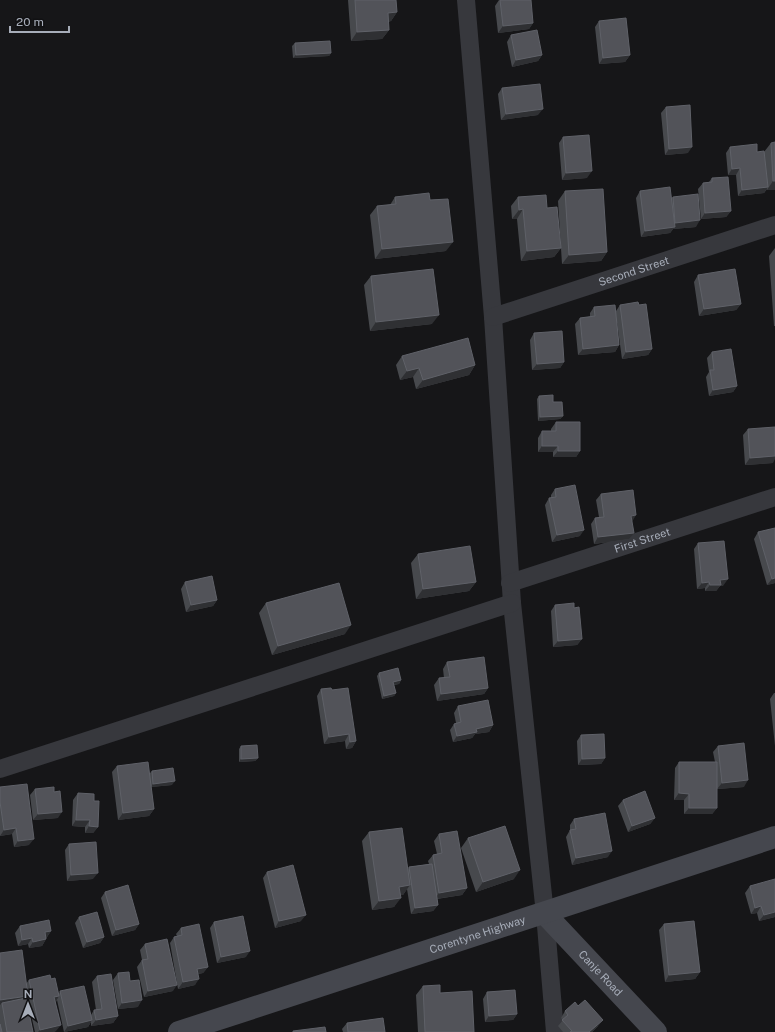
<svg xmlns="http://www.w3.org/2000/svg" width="775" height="1032" font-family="'Public Sans',sans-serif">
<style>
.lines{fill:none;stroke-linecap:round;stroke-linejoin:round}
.street{stroke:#37383d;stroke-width:18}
.secondary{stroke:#45474e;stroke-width:22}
.wall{fill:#47494d}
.shaded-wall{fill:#2f3033}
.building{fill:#525359;stroke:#5f6168}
.labels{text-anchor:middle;stroke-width:3;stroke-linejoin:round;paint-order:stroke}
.street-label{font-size:11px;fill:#a7adb9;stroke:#111113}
</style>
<rect width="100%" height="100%" fill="#161618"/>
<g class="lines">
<g class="street">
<path d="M466,0L493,317L512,603L545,914L555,1032"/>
<path id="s1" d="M493,317L775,225"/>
<path id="s2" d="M510,583L775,497"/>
<path d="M0,769L512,603"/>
</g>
<g class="secondary">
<path id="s3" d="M545,914L656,1032"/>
<path id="s4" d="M179,1032L775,837"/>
</g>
</g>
<path class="wall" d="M348,0H396L397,12L391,21L388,22L389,30L382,39L351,41Z
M499,0L533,23L529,29L498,33L495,6Z
M599,21L630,55L625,62L599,64L595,27Z
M511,35L542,55L538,61L512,67L507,42Z
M295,43L331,53L329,56L293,58L292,46Z
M502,88L538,115L501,120L498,94Z
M666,107L688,153L665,155L661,113Z
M563,137L587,178L562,180L559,143Z
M771,143L775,190H767V189L764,193L738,196L736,175H728L726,153L730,147L757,152H764Z
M712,178L731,211L726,217L701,219L698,189L703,183L709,182Z
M565,191L607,252L601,261L562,264L558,201Z
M640,191L671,198L673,197L696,227L673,229L670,233L641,237L636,198Z
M395,197L430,200L446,251L375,259L370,215L377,206L390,205Z
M518,197L547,208L561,248L554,257L521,261L517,219H512L511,206Z
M775,248V326H774L769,256Z
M698,275L741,304L736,310L699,316L694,282Z
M371,276L432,324L370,331L364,285Z
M620,305H639L652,349L648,355L622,359L616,315L619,345L615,352L578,355L575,324L580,318L590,317V313L594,307L616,311Z
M534,333L564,362L560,368L532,370L530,340Z
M712,352L737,386L733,392L709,396L706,377L709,372L707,358Z
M402,356L475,365L469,375L416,389L413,377L400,380L396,365Z
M539,396L553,402L563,416L560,419L538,421L537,399Z
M556,422L580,451L576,457H553V452H538V438L542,431H551V429Z
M748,429L773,463L745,465L743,435Z
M555,489L580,536L552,542L545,505L549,498H551V495Z
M601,494L632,521L629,539L594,544L591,524L595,518L599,517L596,500Z
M758,532L775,583L767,585L754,539Z
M698,543L723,586H720L716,591H705V588L697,589L694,549Z
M418,554L476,582L469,591L416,599L411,563Z
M185,582L217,600L213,606L186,612L181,589Z
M266,603L345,634L272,655L259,613Z
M555,605L574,608L582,639L577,645L553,647L551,611Z
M447,662L488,688L484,694L437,701L434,685L439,678H444L443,669Z
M379,673L401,680L399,684L394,685L396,693L394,696L382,699L377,676Z
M321,689L356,741L352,748L346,749L345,741L324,744L317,696Z
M774,693H775V746L770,699Z
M458,706L493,725L489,732L475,734L472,738L453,742L450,730L454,724L456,723L454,713Z
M581,735L605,758L601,764L578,765L577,741Z
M241,746L258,758L255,761L239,762V749Z
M718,746L744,787L717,789V785V808L712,814H684V800H674L675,768L679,762H715L713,752Z
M117,766L149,774L152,771L172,785L151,787L154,809L149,816L118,820L112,772Z
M0,787L29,845L14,847L12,834L0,836Z
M35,789L54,792L58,818L33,820L30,795Z
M78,793L94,801L98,827L93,833H85V827L72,826L73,800Z
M623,800L655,818L650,824L628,832L618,806Z
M574,819L608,857L572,865L566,837L570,830V825Z
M369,832L408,869L409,867L429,864L428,861L433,855L437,854L434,841L439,834L467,888L462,895L437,899L438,905L433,911L411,914L407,889L403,895H401L394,907L372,910L362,841Z
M468,838L514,879L476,892L461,848Z
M69,844L93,879L67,881L65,850Z
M267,872L301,921L275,928L263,878Z
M750,886L775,917L759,921L757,913L751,914L745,893Z
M105,892L139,924L135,930L112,936L101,898Z
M79,917L104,937L100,943L83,948L75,923Z
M214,922L246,957L217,963L210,928Z
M664,924L700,972L695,979L665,982L659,930Z
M20,926L51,931L47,937L46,938V939L42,946L29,948L28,944L18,946L15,933Z
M181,928L208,967L203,973L198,974L195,985L178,989L170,943L174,937L177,936L176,934Z
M145,944L173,991L144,997L137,967L142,960L140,950Z
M0,953L26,984L29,980L51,979L59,994L60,991L91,1015L94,1010H96L92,982L97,976L118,1016L113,1023L91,1026V1022L88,1027L64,1032L57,1000L56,1002V1031L53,1032H35L27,997L26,999L33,1032H0Z
M118,973L130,981L138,1007L118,1009L113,980Z
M423,986L440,993L474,1032H418L416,995Z
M487,992L517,1014L513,1020L485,1022L483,999Z
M565,1011L598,1026L592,1032H563L558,1026L563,1020L561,1018Z
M347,1023L385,1032H343L342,1029Z"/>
<path class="shaded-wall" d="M397,12L391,21L381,22L388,13Z
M533,23L529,29L498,33L503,26Z
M389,30L382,39L351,41L357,32Z
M331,53L329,56L293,58L296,55Z
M542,55L538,61L512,67L516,60Z
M630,55L625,62L599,64L603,58Z
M543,109L538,115L501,120L506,114Z
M692,147L688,153L665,155L669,149Z
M740,168L736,175H728L732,169Z
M592,171L587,178L562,180L566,173Z
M773,181H775V190H767Z
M768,187L764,193L738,196L742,190Z
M523,209L517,219H512L519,210Z
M731,211L726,217L701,219L705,213Z
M700,220L696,227L673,229L670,233L641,237L645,231L672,227L675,223Z
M453,242L446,251L375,259L382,249Z
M561,248L554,257L521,261L527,251Z
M607,252L601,261L562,264L569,255Z
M741,304L736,310L699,316L704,309Z
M439,315L432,324L370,331L376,322Z
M619,345L615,352L578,355L583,349Z
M652,349L648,355L622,359L626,352Z
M564,362L560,368L532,370L537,364Z
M475,365L469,375L416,389L423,380Z
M419,368L413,377L400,380L407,371Z
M737,386L733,392L709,396L713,390Z
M563,416L560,419L538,421L540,417Z
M542,446H558L553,452H538Z
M558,451H580L576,457H553Z
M775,456V459L773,463L745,465L750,458Z
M636,515L632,522L631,516Z
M584,530L580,536L552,542L557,535Z
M634,533L629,539L594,544L598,537Z
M775,578V583L767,585L772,579Z
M728,579L723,586H720L716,591H705L710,585L720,580Z
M476,582L469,591L416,599L423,589Z
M709,582L705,588L697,589L702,583Z
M217,600L213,606L186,612L191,605Z
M351,625L345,634L272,655L278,646Z
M582,639L577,645L553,647L558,641Z
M401,680L399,684L391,685L393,682Z
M488,688L484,694L437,701L441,694Z
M396,693L394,696L382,699L384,696Z
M493,725L489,732L475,734L472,738L453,742L457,736L476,729Z
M349,734L345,741L324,744L329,737Z
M356,741L352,748L346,749L350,742Z
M258,758L255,761L239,762L241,759Z
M605,758L601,764L578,765L582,759Z
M748,780L744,787L717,789L722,783Z
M175,781L172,785L151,787L153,784Z
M679,793L689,794L684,800H674Z
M689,808H717L712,814H684Z
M154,809L149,816L118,820L123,813Z
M62,812L58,818L33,820L38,814Z
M655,818L650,824L628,832L632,826Z
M76,820H90L85,827L72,826Z
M89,826L98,827L93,833H85Z
M16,828L12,834L0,836L4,830Z
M34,839L29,845L14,847L18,841Z
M612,851L608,857L572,865L576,858Z
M520,870L514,879L476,892L483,882Z
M98,873L93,879L67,881L71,875Z
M410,885L403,895L393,896L399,887Z
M467,888L462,895L435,899L439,893Z
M401,898L394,907L372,910L379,901Z
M438,905L433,911L411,914L415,908Z
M761,906L757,913L751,914L755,908Z
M775,912V917L759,921L764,915Z
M306,915L301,921L275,928L279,921Z
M139,924L135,930L112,936L116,930Z
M51,931L47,937L41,939L45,932Z
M104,937L100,943L83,948L87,942Z
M32,938L28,944L18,946L22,940Z
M46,939L42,946L29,948L33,942Z
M250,951L246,957L217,963L221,957Z
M208,967L203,973L193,975L197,969Z
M700,972L695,979L665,982L669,975Z
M199,979L195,985L178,989L183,982Z
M177,985L173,991L144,997L148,991Z
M28,996L24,1002L2,1003L0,1005V1000Z
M59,996L55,1003L54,997Z
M142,1000L138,1007L118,1009L122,1003Z
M517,1014L513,1020L485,1022L489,1016Z
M118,1016L113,1023L91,1026L96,1020Z
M92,1020L88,1027L64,1032L68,1026Z
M603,1020L598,1026L592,1032H589Z
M61,1025L56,1031L53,1032H38L40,1030Z"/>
<path class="building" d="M355,0H396L397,12L388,13L389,30L357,32Z
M500,0H531L533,23L503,26Z
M626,18L630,55L603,58L599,21Z
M537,30L542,55L516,60L511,35Z
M330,41L331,53L296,55L295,43Z
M540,84L543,109L506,114L502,88Z
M690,105L692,147L669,149L666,107Z
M589,135L592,171L566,173L563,137Z
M775,142V181H773L771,143Z
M757,144V152L764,151L768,187L742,190L740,168L732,169L730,147Z
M728,177L731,211L705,213L703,183L712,182V178Z
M670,187L675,227L645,231L640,191Z
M603,189L607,252L569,255L565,191Z
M429,193L430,200L448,199L453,242L382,249L377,206L396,204L395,197Z
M698,194L700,220L675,223L673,197Z
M546,195L547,208L557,207L561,248L527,251L523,209L519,210L518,197Z
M433,269L439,315L376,322L371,276Z
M735,269L741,304L704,309L698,275Z
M638,302L639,305L646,304L652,349L626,352L620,305Z
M615,305L619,345L583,349L580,318L595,316L594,307Z
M562,331L564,362L537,364L534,333Z
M468,338L475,365L423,380L419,368L407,371L402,356Z
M731,349L737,386L713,390L710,370H714L712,352Z
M553,395V402H562L563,416L540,417L539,396Z
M556,422H580V451H558V446H542V431H556Z
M775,427V456L750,458L748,429Z
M575,485L584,530L557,535L549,498L556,497L555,489Z
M633,490L636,515L631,516L634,533L598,537L595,518L604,517L601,494Z
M775,528V578L772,579L758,532Z
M724,541L728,579L720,580L721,585H710L709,582L702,583L698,543Z
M470,546L476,582L423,589L418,554Z
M212,576L217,600L191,605L185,582Z
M339,583L351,625L278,646L266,603Z
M574,603V608L579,607L582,639L558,641L555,605Z
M484,657L488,688L441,694L439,678L450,677L447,662Z
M398,668L401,680L393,682L396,693L384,696L379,673Z
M331,688L332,690L348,688L356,741L350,742L349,734L329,737L321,689Z
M488,700L493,725L476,729L477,732L457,736L454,724L461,722L458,706Z
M604,734L605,758L582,759L581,735Z
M744,743L748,780L722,783L718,746Z
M257,745L258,758L241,759V746Z
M148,762L154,809L123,813L117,766Z
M679,762H717V808H689V794L679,793Z
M173,768L175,781L153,784L152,771Z
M27,784L34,839L18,841L16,828L4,830L0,802V787Z
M54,787V792L60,791L62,812L38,814L35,789Z
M645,791L655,818L632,826L623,800Z
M78,793L94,794V801H99L98,827L89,826L90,820H76Z
M605,813L612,851L576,858L570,830L576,829L574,819Z
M505,826L520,870L483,882L468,838Z
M402,828L410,885L399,887L401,898L379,901L369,832Z
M457,831L467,888L439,893L433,855L442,853L439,834Z
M96,842L98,873L71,875L69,844Z
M432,864L438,905L415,908L409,867Z
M293,865L306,915L279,921L267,872Z
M775,879V912L764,915L761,906L755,908L750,886Z
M128,885L139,924L116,930L105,892Z
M97,912L104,937L87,942L79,917Z
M243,916L250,951L221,957L214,922Z
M49,920L51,931L45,932L46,939L33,942L32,938L22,940L20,926Z
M694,921L700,972L669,975L664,924Z
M199,924L208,967L197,969L199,979L183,982L174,937L182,935L181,928Z
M167,939L177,985L148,991L142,960L148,959L145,944Z
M22,950L28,996L0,1000V953Z
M129,972L130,981L139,980L142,1000L122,1003L118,973Z
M111,974L118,1016L96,1020L94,1010L102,1009L97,976Z
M50,975L51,979L55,978L59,996L54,997L61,1025L40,1030L29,980Z
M440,985V993L472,991L474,1032H425L423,986Z
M84,986L92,1020L68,1026L60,991Z
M515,990L517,1014L489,1016L487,992Z
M26,998L33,1032H7L2,1003Z
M585,1000L603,1020L589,1032H570L572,1031L562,1020L568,1015L565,1011L575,1002L578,1006Z
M383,1018L385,1032H348L347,1023Z
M0,1024L2,1032H0Z
M325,1027L326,1032H293V1031Z"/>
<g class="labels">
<g class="street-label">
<text dy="4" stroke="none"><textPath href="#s1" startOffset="148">Second Street</textPath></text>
<text dy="4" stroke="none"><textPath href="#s2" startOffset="139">First Street</textPath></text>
<text dy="4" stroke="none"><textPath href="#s4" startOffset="314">Corentyne Highway</textPath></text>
<text dy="4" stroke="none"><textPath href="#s3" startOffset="81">Canje Road</textPath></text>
</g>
</g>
<g transform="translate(28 1004)" stroke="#111113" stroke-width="3" paint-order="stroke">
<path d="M0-3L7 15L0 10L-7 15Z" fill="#a7adb9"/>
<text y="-6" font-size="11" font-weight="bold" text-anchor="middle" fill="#a7adb9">N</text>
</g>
<path d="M10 26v6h59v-6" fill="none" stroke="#a7adb9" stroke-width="2"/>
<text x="16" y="26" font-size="12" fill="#a7adb9" stroke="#111113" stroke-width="3" paint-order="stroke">20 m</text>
</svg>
